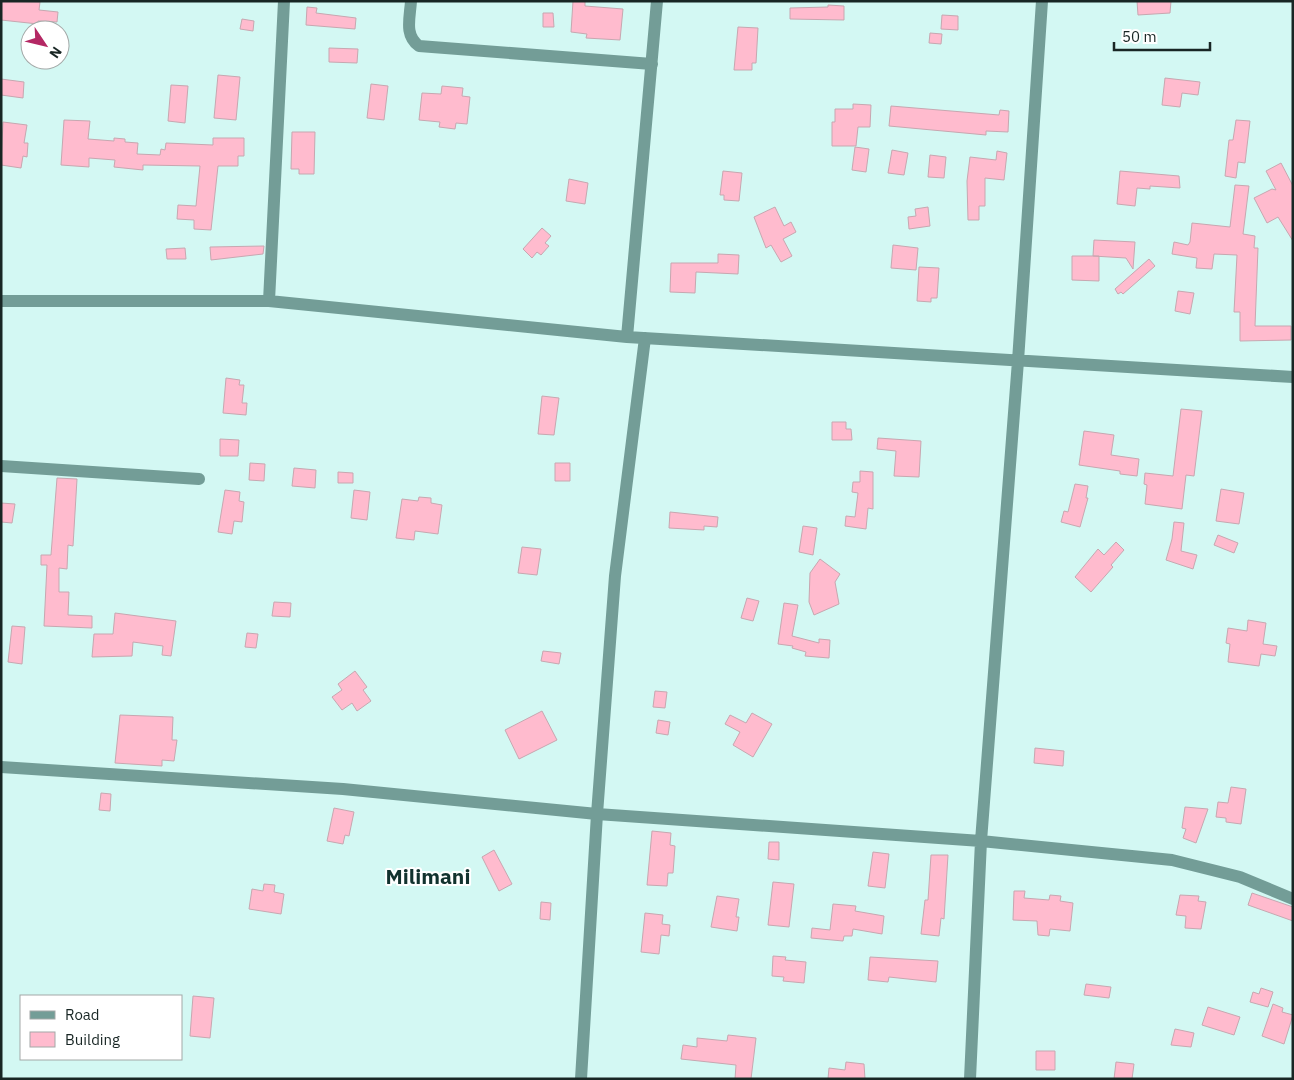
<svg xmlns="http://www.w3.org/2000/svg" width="1294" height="1080" font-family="'IBM Plex Sans',sans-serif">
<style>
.building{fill:#ffbbce;stroke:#c7a7b0}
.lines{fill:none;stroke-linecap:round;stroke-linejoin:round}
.minor{stroke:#739d97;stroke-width:12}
.labels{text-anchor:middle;stroke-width:4;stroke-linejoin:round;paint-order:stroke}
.district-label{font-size:21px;font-weight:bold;fill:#11322e;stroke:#fff}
</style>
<rect width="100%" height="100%" fill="#d3f8f3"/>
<path class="building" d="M1,1L40,2L39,10L58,12L57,22L38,21V24L1,20Z
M573,1H585V6L623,9L620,40L586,38L587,34L571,32Z
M1137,1H1171L1170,13L1138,15Z
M828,5L844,6V20L790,19V8L828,7Z
M307,7L317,8L316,13L356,18L355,29L306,25Z
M543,13H553L554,27H543Z
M942,15L958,16V30L941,29Z
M242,19L254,21L253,31L240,29Z
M738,27L758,28L756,63H752V70H734Z
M930,33L942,34L941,44L929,43Z
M329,48L358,49L357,63L329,62Z
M218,75L240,77L236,120L214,118Z
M1165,78L1200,82L1198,95L1182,93L1180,107L1162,105Z
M1,79L24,82L23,98L1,95Z
M371,84L388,86L384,120L367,118Z
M171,85L188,86L185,123L168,121Z
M442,86L463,88L462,96L470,97L467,124L456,123L455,129L439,127L440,122L419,120L422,93L441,94Z
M853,104L871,105L870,127H858L856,146H832V122H835V109H853Z
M891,106L999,115L1000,110L1009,111L1008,132L986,131V135L889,126Z
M64,120L90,121L88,139L114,141V138L125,139V142L138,143L137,154L160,155L161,149L165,150L166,143L213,145V138H244V156H238V166H218L211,230L194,229V220L177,219L178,205L196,206L200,166L143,165V170L114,167L115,160L89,158V167L61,165Z
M1236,120L1250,121L1245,163L1238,162L1236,178L1225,176L1229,140H1233Z
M3,122L27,125L24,143H28L27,157L23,156L21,168L1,165Z
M292,132H315L314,174H299V169H291Z
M855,147L869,149L866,172L852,170Z
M892,150L908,153L904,175L888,173Z
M997,151L1007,153L1004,180L985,178V206H979V220H968L967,181L970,157L996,160Z
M930,155L946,157L944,178L928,177Z
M1281,163L1293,186V241L1278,217L1267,223L1254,198L1272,189L1276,190L1266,171Z
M723,171L742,173L739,201L724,200V195H720Z
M1120,171L1179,176L1180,188L1150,186V189L1137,188L1135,206L1117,204Z
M569,179L588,183L585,204L566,201Z
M1235,185L1249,186L1243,234L1255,236L1254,248H1258L1255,326H1291V340L1240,341V312H1234L1237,255L1214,254L1212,269L1196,268L1197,258L1172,254L1174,242L1188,245L1190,242L1192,223L1230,227Z
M775,207L784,226L791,222L796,232L783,239L792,256L781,262L771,245L766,248L754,217Z
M928,207L930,226L909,229L908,217L916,216L915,209Z
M542,228L551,236L545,243L549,246L541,255L537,252L532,258L523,249Z
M1094,240L1135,242L1133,269L1126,258L1093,256Z
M893,245L918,248L916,270L891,268Z
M264,246L263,254L211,260L210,247Z
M185,248L186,259H167L166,249Z
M718,254L739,255L738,274L696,272L695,293L670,292L671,263H718Z
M1072,256H1099V281L1072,280Z
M1149,259L1155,266L1123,294L1121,292L1118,294L1115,289Z
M919,267L939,268L937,298H931V302L917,301Z
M1178,291L1194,293L1190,314L1175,311Z
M226,378L240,380L239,385H244L242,403H247L246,415L223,413Z
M542,396L559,398L554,435L538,434Z
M1181,409L1202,411L1194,476L1186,475L1182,509L1145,504L1147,485L1144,484L1145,473L1173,476Z
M832,422H846V429H851L852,440H832Z
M1084,431L1114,435L1111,455L1139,459L1137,476L1120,474V471L1079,465Z
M878,438L921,441L919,477L894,476L896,451L877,449Z
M220,439L239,440L238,456H220Z
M250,463L265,464L264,481L249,480Z
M555,463H570V481H555Z
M294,468L316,470L315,488L292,486Z
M860,471L873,472V509L868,508L866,529L845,526L846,516L855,517L858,493L852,492L853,482H860Z
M338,472L353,473V483H338Z
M57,478L77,479L73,546L68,545L67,569L59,568V592H69L68,615L92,616V628L44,626L47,565H41V555H51Z
M1075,484L1088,486L1086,498H1088L1080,527L1061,522L1064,511L1068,512Z
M1221,489L1244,493L1239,524L1216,521Z
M225,490L240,492L239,501L244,502L242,522L234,521L232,534L218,532Z
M354,490L370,492L367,520L351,518Z
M419,497L431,498V503L442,505L438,534L415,531L414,540L396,538L402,499L418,501Z
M1,503L15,504L12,523L1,522Z
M670,512L718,517L717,527L704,526V530L669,528Z
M1174,522L1184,523L1181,551L1197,555L1193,569L1166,560L1172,539Z
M803,526L817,528L813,555L799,552Z
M1218,535L1238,543L1234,553L1214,545Z
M1116,542L1124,550L1111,565L1113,567L1091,592L1075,577L1098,549L1104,555Z
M522,547L541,549L537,575L518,573Z
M820,559L840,574L835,582L839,604L814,615L809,602L810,573Z
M747,598L759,601L753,621L741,618Z
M274,602L291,603L290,617L272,616Z
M784,603L798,605L792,636L819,643V639L830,640L829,658L805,656L806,652L792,648L793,646L778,644Z
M115,613L176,621L171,656L162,655L163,646L133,642L132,656L92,657L94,634H113Z
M1248,620L1266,623L1263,644L1277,646L1275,656L1261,654L1259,666L1228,662L1230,644L1226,643L1228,628L1247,631Z
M12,626L25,627L22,664L8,662Z
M247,633L258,634L256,648L245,647Z
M543,651L561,653L559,664L541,661Z
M355,671L367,687L363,690L371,701L357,711L352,703L342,710L332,697L342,690L338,684Z
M655,691L667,692L665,708L653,707Z
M542,711L557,740L519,759L505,730Z
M752,713L772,724L753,757L733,745L740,732L725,724L730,715L746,723Z
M120,715L173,717L172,740H177L174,761L162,760V766L115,763Z
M658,720L670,722L668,735L656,733Z
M1035,748L1064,751L1063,766L1034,763Z
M1231,787L1246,789L1241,824L1226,822V818L1216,817L1218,802L1228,803Z
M101,793L111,794L110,811L99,810Z
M1185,807L1208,809L1196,843L1183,838L1186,829L1182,828Z
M334,808L354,812L349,836L345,835L343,844L327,841Z
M652,831L671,833L670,845L675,846L673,873H668L667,886L647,885Z
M769,842H779V860L768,859Z
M494,850L512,884L499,891L482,857Z
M873,852L889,854L885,888L868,886Z
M931,855H948L944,919L941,918L939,936L921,934L925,900H928Z
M773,882L794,884L789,927L768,925Z
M264,884L275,885L274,892L284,894L281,914L249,909L252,889L263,891Z
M1014,891H1025L1024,898L1049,900L1050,895L1061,896L1060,901L1073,903L1070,931L1050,929L1049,936L1038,935L1037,921L1013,920Z
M1252,893L1293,907V921L1248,905Z
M1180,895L1199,896L1198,901L1206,902L1201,929L1185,928L1186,916L1176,915Z
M717,896L739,899L736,917H739L737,931L711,927Z
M541,902L551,903L550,920L540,919Z
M833,904L856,906L855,911L884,916L882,934L853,929L852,936H844L843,941L811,938L812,928L830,930Z
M645,913L663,915L662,924L670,925L669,936L661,935L659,954L641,952Z
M773,956L786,957L785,960L806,962L804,983L783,981L784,977L772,976Z
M870,957L938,961L936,982L889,977L888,982L868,980Z
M1086,984L1111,987L1109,998L1084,995Z
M1261,988L1273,992L1268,1007L1250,1002L1253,992L1259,994Z
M193,996L214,998L210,1038L190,1036Z
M1273,1004L1283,1008L1282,1012L1293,1015L1284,1044L1262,1036Z
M1208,1007L1240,1017L1234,1035L1202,1025Z
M1175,1029L1194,1033L1191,1047L1171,1045Z
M728,1035L756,1038L751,1079H735L736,1065L681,1059L683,1045L697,1047V1038L727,1041Z
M1036,1051H1055V1070H1036Z
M846,1062L864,1064L865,1079H828L829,1068L845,1070Z
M1116,1062L1134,1064L1132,1079H1114Z"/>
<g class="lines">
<path class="minor" d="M411,1C410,18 404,35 419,46L652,64
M1,301H269L627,337L1293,377
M269,301L284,1
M627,337L657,1
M1,466L199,479
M1,767L343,789L597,814L981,841L1172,860L1240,877L1293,899
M581,1079L597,814L615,576L645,338
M970,1079L981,841L1018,361L1042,1"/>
</g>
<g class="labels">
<g class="district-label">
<text x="428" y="884">Milimani</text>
</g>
</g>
<rect width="1294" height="1080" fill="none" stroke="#182624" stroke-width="5"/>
<rect x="20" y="995" width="162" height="65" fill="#ffffff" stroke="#a3a8a7"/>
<rect x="30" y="1011" width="25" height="8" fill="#739d97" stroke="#a3a8a7"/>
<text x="65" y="1020" font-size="15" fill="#182624">Road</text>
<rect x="30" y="1032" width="25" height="15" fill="#ffbbce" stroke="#a3a8a7"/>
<text x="65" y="1045" font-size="15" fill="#182624">Building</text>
<g transform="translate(45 45) rotate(125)"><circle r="24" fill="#ffffff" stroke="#a3a8a7"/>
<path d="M0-4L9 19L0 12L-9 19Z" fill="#b42864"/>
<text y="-8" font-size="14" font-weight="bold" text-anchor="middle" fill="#182624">N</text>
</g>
<path d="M1114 42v8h96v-8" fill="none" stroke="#182624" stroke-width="2.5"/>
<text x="1122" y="42" font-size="15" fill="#182624" stroke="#ffffff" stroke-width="4" paint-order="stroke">50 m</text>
</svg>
